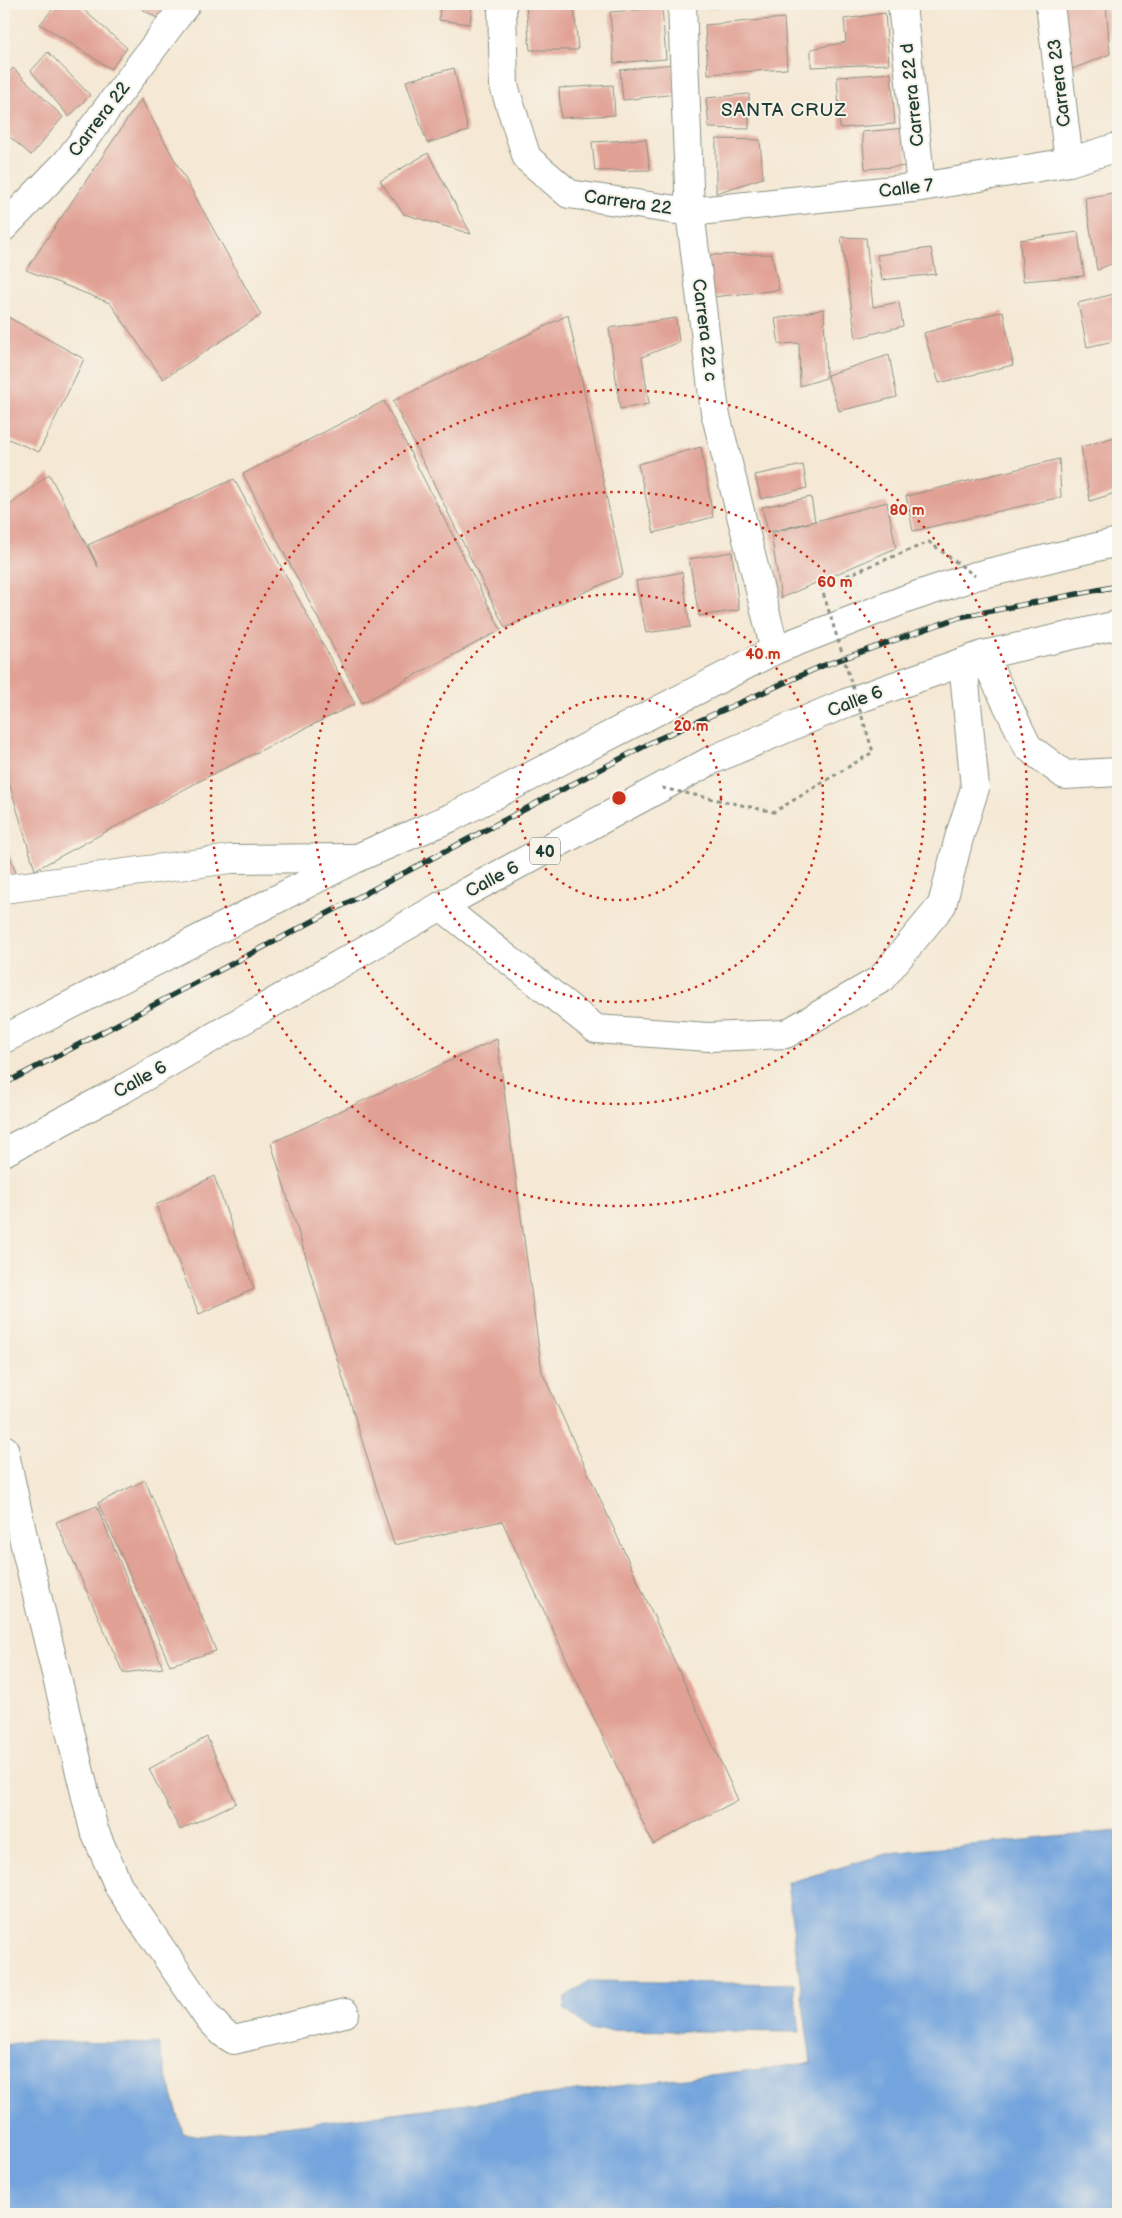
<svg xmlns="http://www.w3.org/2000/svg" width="1122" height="2218" font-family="'Balsamiq Sans',sans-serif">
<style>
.water{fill:#73a4dd;stroke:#497088}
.building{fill:#e1a094}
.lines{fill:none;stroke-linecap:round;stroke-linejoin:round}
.minor-casing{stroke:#8a9284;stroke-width:30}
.highway-casing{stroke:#8a9284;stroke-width:30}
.minor{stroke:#fff;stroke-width:28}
.highway{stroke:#fff;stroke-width:28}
.rail-casing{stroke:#1f3d34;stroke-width:5.5}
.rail{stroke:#f7f3e8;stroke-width:4;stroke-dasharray:11;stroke-linecap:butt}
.path-bridge{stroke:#8a9284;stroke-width:3;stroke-dasharray:4 4;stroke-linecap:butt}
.ring{fill:none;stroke:#c8321e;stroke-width:2.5;stroke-dasharray:2.5 5}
.labels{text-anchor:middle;stroke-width:4;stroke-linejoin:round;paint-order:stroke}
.shield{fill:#f7f3e8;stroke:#60746a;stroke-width:1}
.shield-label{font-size:16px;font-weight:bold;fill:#1f3d34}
.street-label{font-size:18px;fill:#1f3d34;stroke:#f7f3e8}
.neighbourhood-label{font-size:19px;letter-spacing:1px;fill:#1f3d34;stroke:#f7f3e8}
.centre{fill:#c8321e;stroke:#f7f3e8;stroke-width:2.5}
.ring-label{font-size:15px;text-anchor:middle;font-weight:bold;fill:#c8321e;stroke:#f7f3e8;stroke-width:4;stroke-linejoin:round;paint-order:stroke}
</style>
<rect width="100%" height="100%" fill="#f7f3e8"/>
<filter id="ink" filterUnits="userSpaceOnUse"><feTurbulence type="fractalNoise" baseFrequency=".02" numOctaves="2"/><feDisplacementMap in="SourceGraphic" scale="10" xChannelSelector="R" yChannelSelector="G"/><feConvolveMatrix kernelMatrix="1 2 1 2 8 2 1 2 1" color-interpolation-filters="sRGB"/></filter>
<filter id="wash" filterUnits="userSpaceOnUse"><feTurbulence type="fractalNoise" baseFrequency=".0096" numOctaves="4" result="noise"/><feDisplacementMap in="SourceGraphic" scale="20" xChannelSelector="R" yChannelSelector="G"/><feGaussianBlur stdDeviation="1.12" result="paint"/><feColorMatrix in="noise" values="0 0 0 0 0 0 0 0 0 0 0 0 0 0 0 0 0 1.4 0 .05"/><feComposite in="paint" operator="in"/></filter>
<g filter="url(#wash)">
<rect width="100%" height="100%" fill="#f5e8d4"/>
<path class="water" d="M1118,1831V2214H4V2045L29,2041L158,2044L183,2133L200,2136L811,2063L787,1883L889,1853Z
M589,1981L794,1984L800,2032L590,2030L564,2009L565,1997Z"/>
<g id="blocks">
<path class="building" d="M57,4H77L127,48L111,69L40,24Z
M134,4H171L162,21Z
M440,4H472L470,24L439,20Z
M526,4H574L578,50H530Z
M709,4H755V5L709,8Z
M1057,4H1106L1110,54L1065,72Z
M662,8L666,59L614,63L610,12Z
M885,13L889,64L811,67V49L846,42L844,19Z
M784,18L787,69L708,74L705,25Z
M48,52L90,95L69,117L31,71Z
M673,64L676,94L623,100L620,70Z
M13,68L63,117L31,155L4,132V79Z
M454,68L468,131L427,143L406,81Z
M891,73L895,124L840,128L837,77Z
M613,85L615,115L561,118L559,88Z
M749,94V129L709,128L706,98Z
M141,99L261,315L163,379L110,303L26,270Z
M905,128L908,166L865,169L862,132Z
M646,139L650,170L595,171L592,142Z
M716,139L760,140L763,178L716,193Z
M428,153L471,234L404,214L380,181Z
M1118,192V261L1097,270L1085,198Z
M1078,232L1084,276L1023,281L1020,240Z
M841,237L866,238L873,307L899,302L903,326L856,338Z
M931,248L936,274L882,280L877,255Z
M772,254L779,290L712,297L707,255Z
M1118,293V340L1087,347L1078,303Z
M824,309L826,378L800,386L799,343L779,344L775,319Z
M1003,311L1013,365L939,383L924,333Z
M568,315L623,575L505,628L393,401Z
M8,317L84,359L39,452L4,437V325Z
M676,318L679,342L642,357L649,404L620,409L609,328Z
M889,355L897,397L839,411L827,375Z
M384,401L501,630L362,703L243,474Z
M1118,436V492L1090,501L1081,447Z
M701,447L713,517L654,533L638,464Z
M1059,459L1061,497L913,531L906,496Z
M803,465L807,488L761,499L755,475Z
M49,474L98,567L88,545L234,479L355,704L209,776L35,870L4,766V510Z
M811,497L815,521L768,532L762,507Z
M887,502L896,548L781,598L771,533Z
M732,552L739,610L699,616L689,559Z
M682,572L690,627L646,633L636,581Z
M4,838L16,873L4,876Z
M497,1039L542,1372L738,1800L653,1844L502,1521L394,1545L271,1143Z
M214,1176L254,1289L199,1314L156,1205Z
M145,1480L216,1651L170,1665L98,1503Z
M97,1506L163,1668L123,1673L56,1522Z
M207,1737L236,1803L180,1830L149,1769Z"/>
</g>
</g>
<g filter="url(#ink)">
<use href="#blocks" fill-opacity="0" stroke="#8a9284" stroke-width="1"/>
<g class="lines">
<defs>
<path id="minor" d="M502,4L504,86L527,158L569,194L690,212L921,187L1069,162L1118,147
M682,4L690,212L715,412L775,650
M902,4L921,187
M1050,4L1069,162
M4,227L67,162L186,4
M983,655L1028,747L1065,775L1118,772
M4,889L231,859L357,858
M441,906L596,1029L708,1037L786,1034L881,979L942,905L959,838L975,788L963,662
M4,1449L26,1550L94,1830L119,1887L207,2016L223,2033L234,2040L345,2013"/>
<path id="highway" d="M4,1039L357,858L450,818L775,650L906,599L975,576L1118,542
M4,1152L123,1089L441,906L712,760L846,703L983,655L1118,625"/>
</defs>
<use href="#minor" class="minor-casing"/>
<use href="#highway" class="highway-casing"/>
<use href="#minor" class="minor"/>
<use href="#highway" class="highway"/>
<defs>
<path id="rail" d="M4,1084L658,739L822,666L960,617L1118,586"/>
</defs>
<use href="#rail" class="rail-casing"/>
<use href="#rail" class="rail"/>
<path class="path-bridge" d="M662,788L774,812L873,752L821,586L929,542L975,576"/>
</g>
</g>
<g class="ring">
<circle cx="619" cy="798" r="102"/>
<circle cx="619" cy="798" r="204"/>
<circle cx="619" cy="798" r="306"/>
<circle cx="619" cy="798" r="408"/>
</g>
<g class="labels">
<rect class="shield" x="530" y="837.5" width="30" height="27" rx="4"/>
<g class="shield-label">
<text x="545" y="857">40</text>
</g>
<g class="street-label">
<text transform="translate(1059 83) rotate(-97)" y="6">Carrera 23</text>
<text transform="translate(912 95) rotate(-96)" y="6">Carrera 22 d</text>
<text transform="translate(99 119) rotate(-53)" y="6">Carrera 22</text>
<text transform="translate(906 188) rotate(-7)" y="6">Calle 7</text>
<text transform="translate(628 202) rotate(8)" y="6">Carrera 22</text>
<text transform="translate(705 330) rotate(83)" y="6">Carrera 22 c</text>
<text transform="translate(855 701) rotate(-21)" y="6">Calle 6</text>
<text transform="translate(492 879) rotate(-28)" y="6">Calle 6</text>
<text transform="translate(140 1079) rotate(-29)" y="6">Calle 6</text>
</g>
<g class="neighbourhood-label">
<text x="784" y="116">SANTA CRUZ</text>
</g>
</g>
<circle cx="619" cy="798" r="8" class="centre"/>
<g class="ring-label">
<text x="907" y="515">80 m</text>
<text x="835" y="587">60 m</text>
<text x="763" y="659">40 m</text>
<text x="691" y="731">20 m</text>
</g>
<rect width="1122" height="2218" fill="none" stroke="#f7f3e8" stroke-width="20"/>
</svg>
